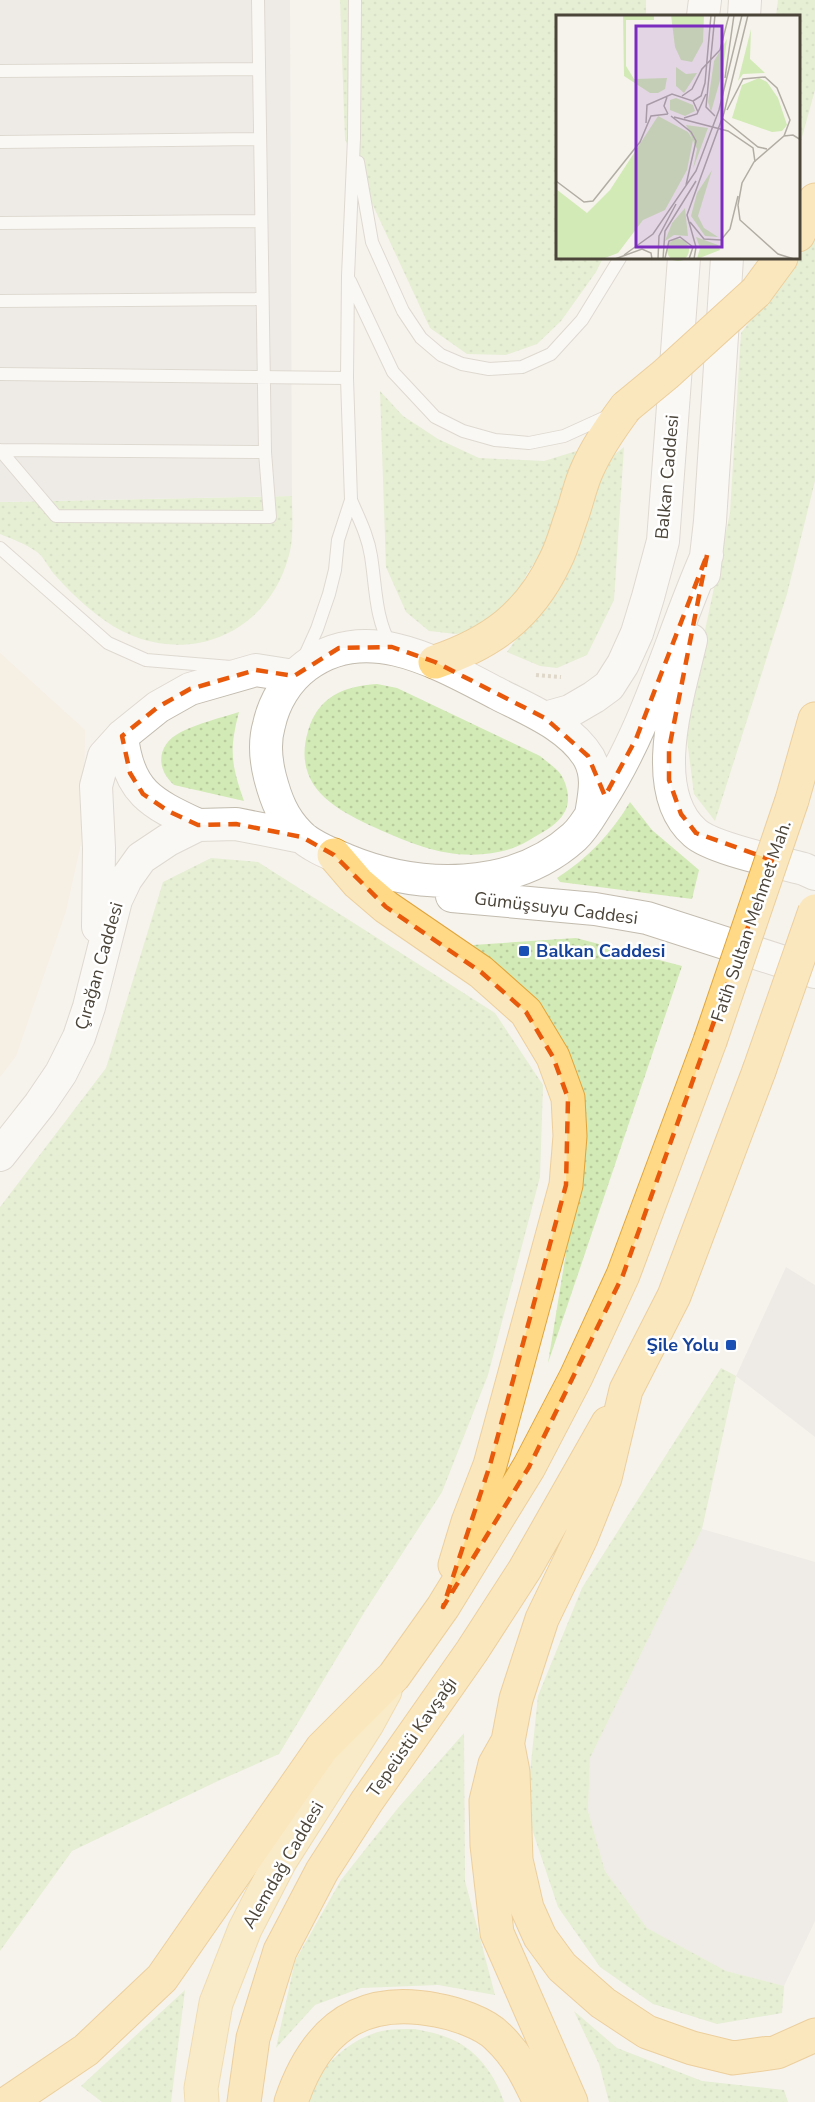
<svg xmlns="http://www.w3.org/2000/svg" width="815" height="2102" font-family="'Nunito Sans',sans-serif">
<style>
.commercial{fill:#f7ead8}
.industrial{fill:#e6e2dd}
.grass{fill:url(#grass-dots)}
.parking{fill:#e5e3e0}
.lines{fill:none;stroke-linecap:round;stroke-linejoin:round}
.service-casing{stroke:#c2bbae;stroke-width:14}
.tertiary-casing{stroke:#c2bbae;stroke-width:34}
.primary-casing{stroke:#e6c16a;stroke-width:35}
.trunk-casing{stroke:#e0a43c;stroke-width:35}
.path{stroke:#c4b79f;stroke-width:4;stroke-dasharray:3 3;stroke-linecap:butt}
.service{stroke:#fff;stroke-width:12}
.tertiary{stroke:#fff;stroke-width:32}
.primary{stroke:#ffe39c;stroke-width:33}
.trunk{stroke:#ffd985;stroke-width:33}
.trunk-bridge-casing{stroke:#e0a43c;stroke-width:35;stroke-linecap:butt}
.trunk-bridge{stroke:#ffd985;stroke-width:33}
.marked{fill:none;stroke:#e8590c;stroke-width:4.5;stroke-dasharray:12 8;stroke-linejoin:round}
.transit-dot{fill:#1a4fb4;stroke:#fff;stroke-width:2}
.labels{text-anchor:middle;stroke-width:5;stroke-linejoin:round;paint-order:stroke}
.street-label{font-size:18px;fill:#4b4439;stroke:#fff}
.transit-label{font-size:18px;font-weight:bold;fill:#164399;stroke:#fff;text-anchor:start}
.inset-road{fill:none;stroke:#b2ada4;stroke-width:1.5}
.view{fill:#7b2cbf;fill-opacity:0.15;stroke:#7b2cbf;stroke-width:3}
.inset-edge{fill:none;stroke:#4b4439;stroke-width:3}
</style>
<defs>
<pattern id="grass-dots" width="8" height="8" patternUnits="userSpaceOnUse" patternTransform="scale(1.5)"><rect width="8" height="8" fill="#d2eab5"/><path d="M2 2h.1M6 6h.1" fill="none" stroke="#b6ca9c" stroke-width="1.8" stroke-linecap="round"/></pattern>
</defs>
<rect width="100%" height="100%" fill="#f6f3ec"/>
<path class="commercial" d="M0,653L85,730L83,834L66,911L16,1056L0,1077Z"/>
<path class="industrial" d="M702,1529L815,1562V1921L784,1986L726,1971L647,1928L605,1871L588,1811L590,1758Z"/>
<path class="grass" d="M340,0H646V16H557V258H603L596,272L561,321L537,344L506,355L467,354L430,328L370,199L345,139Z
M778,0H815V90L799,148L798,16H776Z
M815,236V481L787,594L715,821L694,794L685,724L730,513L741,333Z
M380,391L403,416L438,439L479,458L544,461L583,449L549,541L527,574L511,604L483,628L456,634L429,631L406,612L386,567Z
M624,447L614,600L587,655L557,668L540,666L507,652L544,601L600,466Z
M292,496C292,513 294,539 289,555C267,640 175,671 104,620C87,608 68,590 54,574C48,567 44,557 37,552C26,544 12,539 0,534V502Z
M377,684L397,688L540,756C546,761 553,766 558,771C567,781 572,801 564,813C559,823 545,831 536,836C525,843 512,850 498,852C453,861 416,846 376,828C334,809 292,786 308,731C318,697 343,686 377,684Z
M239,712C229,750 231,764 244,801L174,785C155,768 157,744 181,732C199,723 220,718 239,712Z
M630,802L652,830L699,870L692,899L560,882L557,878C588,858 611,834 630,802Z
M211,858L258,862L495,1013L543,1085L540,1177L488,1375L442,1492L365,1611L279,1754L220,1780L72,1851L0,1951V1207L106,1068L163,882Z
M576,938L682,966L548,1363L580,1167L529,999L473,945Z
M721,1368L736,1376L702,1529L590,1758L588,1811L605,1871L647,1928L726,1971L784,1986L782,2013L717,2024L653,2004L600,1967L558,1907L526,1811L538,1696L582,1588Z
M464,1733L465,1881L495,1995L438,1985L361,1988L315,2005L276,2048L295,1961L341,1880L398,1808Z
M185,1990L171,2102H102L81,2086Z
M574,2011L617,2048L702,2081L784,2090L788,2102H609L599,2064Z
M414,2029C425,2031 436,2033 446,2037C475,2047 495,2074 504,2102H308C314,2070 350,2038 382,2031C392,2029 404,2029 414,2029Z"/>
<path class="parking" d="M0,0H290L292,496L0,502Z
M786,1267L815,1285V1437L736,1376Z"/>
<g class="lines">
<defs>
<path id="service" d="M0,71L258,69
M0,142L260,139
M358,162L372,242L403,311L421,338L441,355L462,364L489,369L522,367L551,354L582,320L620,258
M0,223L261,221
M350,281L393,372L435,417L463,431L495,440L529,443L564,436L608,416
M0,301L262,299
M0,374L347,378
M0,450L56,516L270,517L265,452L258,0
M0,450L265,452
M351,500C359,519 368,536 371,556C376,588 375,618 391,646
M0,548L108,643L146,660L231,667
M303,660L317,629L329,594L335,570L338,540L351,500L347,378L348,276L354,138L355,0"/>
<path id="tertiary" d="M703,16L705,0
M744,16L745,0
M704,574L710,521L727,258
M691,640C679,694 646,790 695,833C713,849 779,862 804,869L815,874
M545,718L570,711L594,697L609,686L623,664L637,633L648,597L663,541L684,258
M122,736C128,792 151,803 198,825
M591,815C594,795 599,777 589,758C570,726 529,710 498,694C440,664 367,620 306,666C287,680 274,702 269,725C264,742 266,761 270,777C276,800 283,818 299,834C310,846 331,854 346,860C418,890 513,892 574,837C585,827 593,811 601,799C650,723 671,636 707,555
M452,896L595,909L647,918L815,972
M98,927L99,848L96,786L104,756L122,736L158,707L190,689L256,670L294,676
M0,1155L40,1104L61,1073L79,1037L89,1007L116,900L126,879L141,858L168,840L198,825L236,824L302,837"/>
<path id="primary" d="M202,2102L201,2088L216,2003L245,1929L280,1861L367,1724L385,1691"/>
<path id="trunk" d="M798,235L815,200
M756,292L781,258
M435,662C491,643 529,616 555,561C562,548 566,532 571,518C577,502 580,485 587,470C597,447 611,427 626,407
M792,800L815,719
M334,855L358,883L386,907L481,972L526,1012L553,1057L568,1098L570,1136L566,1185L490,1465L468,1522L455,1565
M508,1746L513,1772L516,1860L527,1908L540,1937L562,1967L603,2003L647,2032L692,2048L733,2058L777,2052L815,2035
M9,2102L86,2050L162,1978L322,1748L394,1676L443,1607L529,1467L576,1377L623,1275L710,1041
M244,2102L253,2038L280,1951L322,1871L367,1801L472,1651L525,1569L608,1423
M291,2102C315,2031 359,1995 436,2010C454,2013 485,2023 498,2037C519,2057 528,2077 540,2102
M571,2102L497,1933L487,1845L486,1801L495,1764L508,1741L516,1699L542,1619L581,1538L605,1478L626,1390L674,1296L759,1071"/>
</defs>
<use href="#service" class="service-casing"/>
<use href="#tertiary" class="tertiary-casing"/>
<use href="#primary" class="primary-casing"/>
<use href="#trunk" class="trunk-casing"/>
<path class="path" d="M536,675L561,677"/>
<use href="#service" class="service"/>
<use href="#tertiary" class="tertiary"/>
<use href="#primary" class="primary"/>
<use href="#trunk" class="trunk"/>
<defs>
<path id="trunk-bridge" d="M626,407L666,374L756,292
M710,1041L792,800
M759,1071L815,911"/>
</defs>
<use href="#trunk-bridge" class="trunk-bridge-casing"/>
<use href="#trunk-bridge" class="trunk-bridge"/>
</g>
<path d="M0 0H815V2102H0ZM707,555L669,749V780L681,814L696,833L772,860L623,1275L529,1467L443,1607L490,1465L566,1185L568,1098L553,1057L526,1012L481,972L386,907L334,855L302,837L236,824L198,825L168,811L143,794L130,773L122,736L158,707L190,689L256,670L294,676L339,648L392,647L435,662L545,718L588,756L605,796L636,739Z" fill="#f6f3ec" fill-opacity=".55" fill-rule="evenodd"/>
<path class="marked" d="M707,555L669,749V780L681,814L696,833L772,860L623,1275L529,1467L443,1607L490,1465L566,1185L568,1098L553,1057L526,1012L481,972L386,907L334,855L302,837L236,824L198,825L168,811L143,794L130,773L122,736L158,707L190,689L256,670L294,676L339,648L392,647L435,662L545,718L588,756L605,796L636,739Z"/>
<g class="transit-dot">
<rect x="518" y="945" width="12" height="12" rx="3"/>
<rect x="725" y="1339" width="12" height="12" rx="3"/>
</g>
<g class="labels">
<g class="street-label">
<text transform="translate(667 477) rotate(-85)" y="6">Balkan Caddesi</text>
<text transform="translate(556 908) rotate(7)" y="6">Gümüşsuyu Caddesi</text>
<text transform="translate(751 921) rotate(-71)" y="6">Fatih Sultan Mehmet Mah.</text>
<text transform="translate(99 966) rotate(-74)" y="6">Çırağan Caddesi</text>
<text transform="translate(412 1737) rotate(-55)" y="6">Tepeüstü Kavşağı</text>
<text transform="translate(283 1865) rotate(-60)" y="6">Alemdağ Caddesi</text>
</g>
<g class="transit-label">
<text x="536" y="957">Balkan Caddesi</text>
<text x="719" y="1351" text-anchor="end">Şile Yolu</text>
</g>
</g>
<g transform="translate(556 15)">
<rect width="244" height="244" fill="#f6f3ec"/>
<path d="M67,0L98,1V5H70V51L78,64L111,63L109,74L102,78H94L68,61ZM115,0H148L147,27L136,47L125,45L119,32ZM195,14L194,44L209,58L187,59L182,66ZM171,24L167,55L155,97L152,87L158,46ZM120,52L130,59L141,58L128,78L120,71ZM203,63L211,67L222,83L231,110L226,116L216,117L176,103L186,70ZM120,83L137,90L139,96L129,101L114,95V85ZM102,101L132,117L137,125L131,155L109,195L87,205L62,238L46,244H0V174L31,198L54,175ZM130,110L152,113L137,154L141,134ZM156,155L142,201L148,213L162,222L149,221L135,201L141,178ZM129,193L132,221L118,220L109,226L116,208ZM140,222L162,230L164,235L141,244L144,233ZM111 235a11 11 0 1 1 22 0a11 11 0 1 1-22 0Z" fill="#d2eab5"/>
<path class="inset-road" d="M159,0L150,92L159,101M169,63L178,0M126,81L136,74L146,54L164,35L173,0M111,82L108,91L112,99M137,86L145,81L149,68L155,0M171,95L187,64L209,62L221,73L234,105L228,121M115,101L135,117L140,126L130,170M118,102L172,116L197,133L199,147M128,103L141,99L150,79M166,103L202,132L211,134M90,108L91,90L116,79L137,86L142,97M0,166L28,187L37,186L84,127L95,101L112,99M134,207L148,224L165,225L174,214L182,181M68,240L97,219L140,156L163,95L186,0M109,243L113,226L124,222L137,232L133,244M59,244L86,234L95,238L96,244M74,244H93M102,244L103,221L120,189M107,244L109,216L140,166M138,244L140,232L131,200L168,98L192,0M238,244L222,239L184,205L182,190L186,168L198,147L228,121L237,120L245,125"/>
<path class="view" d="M80,11H166V232H80Z"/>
<rect width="244" height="244" class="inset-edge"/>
</g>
</svg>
